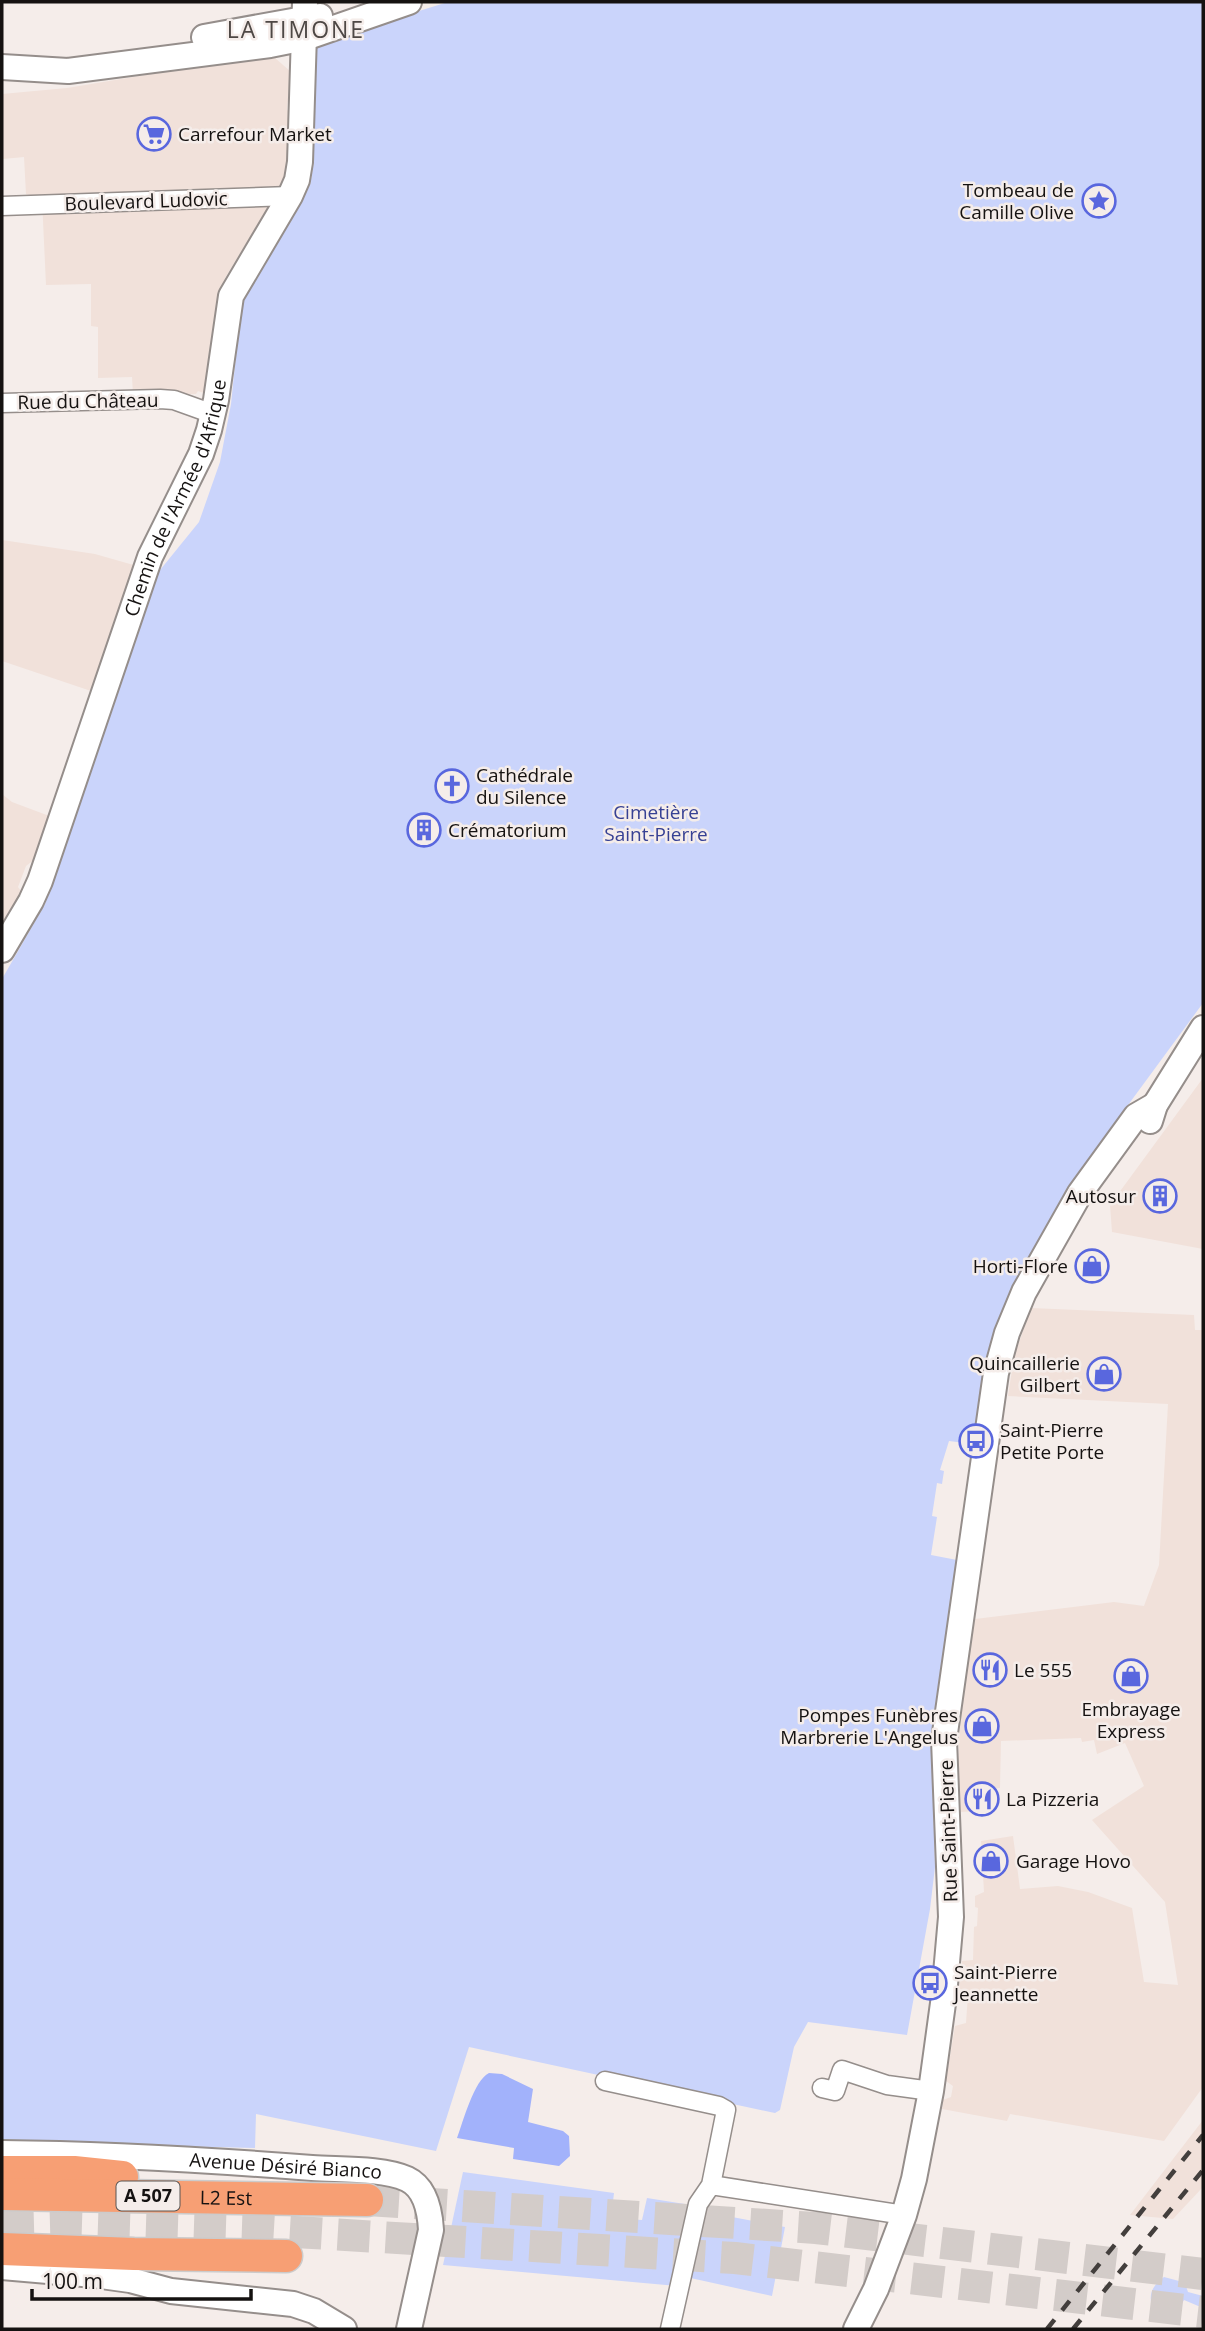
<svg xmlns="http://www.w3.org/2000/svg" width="1205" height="2331" font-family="'Open Sans',sans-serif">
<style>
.built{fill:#f1e1da}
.green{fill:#cad4fb}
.water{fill:#a2b2fb}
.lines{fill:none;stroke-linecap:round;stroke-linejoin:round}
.highway-tunnel{stroke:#d3ccc9;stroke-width:32;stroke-dasharray:32 16;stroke-linecap:butt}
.street-casing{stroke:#958e8b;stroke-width:21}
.secondary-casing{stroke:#958e8b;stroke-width:28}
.highway-casing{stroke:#cccbcb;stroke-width:35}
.street{stroke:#fff;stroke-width:18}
.secondary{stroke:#fff;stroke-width:24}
.highway{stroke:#f79f74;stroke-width:32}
.rail{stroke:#433f3d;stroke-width:4.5;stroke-dasharray:12 12;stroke-linecap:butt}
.labels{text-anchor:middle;stroke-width:5;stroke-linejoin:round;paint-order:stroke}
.shield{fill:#f5edea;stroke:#585452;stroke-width:2}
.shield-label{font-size:18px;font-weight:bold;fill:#151211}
.poi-label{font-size:19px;fill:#151211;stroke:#f5edea;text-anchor:start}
.street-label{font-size:19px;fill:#151211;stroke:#f5edea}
.park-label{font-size:19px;fill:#374194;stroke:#f5edea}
.quarter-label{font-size:23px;letter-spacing:2px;fill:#4e4845;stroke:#f5edea}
</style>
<rect width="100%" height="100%" fill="#f5edea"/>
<path class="built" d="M274,57L291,72L287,109L289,113L288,161L283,183L225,278L214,320L204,393L198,391L196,394L133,395L132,377L98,378V327L91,326V284L46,285L42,199L26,194L24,157L3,159L2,94L67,88L187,68Z
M2,540L95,554L137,566L91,691L2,661Z
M2,794L12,802L52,817L39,856L26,866L18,887L21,891L16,904L2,929Z
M1203,1078V1249L1112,1232L1110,1205Z
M1031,1308L1194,1315L1195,1330H1203V2087L1164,2141L1010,2114L1007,2121L942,2109L943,2100L951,2097L953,2086L946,2081L955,2026L966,2023L968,1994L959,1988L962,1961L973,1960L974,1927L977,1926L978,1908L975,1907V1896L984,1892L981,1841L1013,1836L1020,1889L1058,1886L1088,1892L1132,1908L1144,1982L1178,1985L1165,1902L1092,1820L1144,1786L1125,1743L1097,1754L1094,1740L1082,1742L1081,1738L1001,1741L1000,1788L988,1789L989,1810L961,1812L958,1773L959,1739L963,1692L975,1619L1114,1602L1144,1606L1159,1565L1168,1404L1008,1396L1014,1357Z
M1203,2120V2187L1173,2219L1130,2215Z"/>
<path class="green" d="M448,2H1203V1003L1084,1165L1028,1259L1009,1300L983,1377L973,1444L949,1441L940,1470L944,1471L942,1484L937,1483L932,1516L937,1517L931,1555L957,1560L931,1733L935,1867L930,1909L907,2035L808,2022L794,2047L780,2110L775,2113L469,2047L436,2151L256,2114L255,2148L2,2142V979L45,904L156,575L199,522L220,462L231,404L242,297L310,185L314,162L311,75L316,43Z
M463,2172L614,2193L611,2218L642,2220L647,2198L691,2205L677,2286L443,2265Z
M700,2211L785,2227L772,2296L686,2277Z
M1164,2277L1179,2281L1186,2286L1188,2292L1203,2296V2308L1184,2300L1177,2311L1168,2314L1153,2310C1148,2295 1151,2287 1164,2277Z"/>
<path class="water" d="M489,2073L502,2074L533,2089L528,2122L563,2131L569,2136L570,2156L559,2166L513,2159L514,2148L457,2138C463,2122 474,2080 489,2073Z"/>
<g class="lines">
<path class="highway-tunnel" d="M367,2200L816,2228L1203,2274
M2,2226L74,2224L261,2230L735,2258L1203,2312"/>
<defs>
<path id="street" d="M2,206L290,196
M2,403L160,399L174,400L213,414
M605,2081L719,2106L726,2110L711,2185L698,2204L670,2329
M822,2088L835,2091L842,2070L887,2085L931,2091
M711,2185L904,2215"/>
<g id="secondary">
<path d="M204,37L320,16"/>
<path d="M2,67L68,71L270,45L305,38L409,2"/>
<path id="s1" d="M2,950L31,901L40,881L150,557L201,454L209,430L216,400L231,296L290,196L297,180L300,162L305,2"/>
<path d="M1150,1121L1155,1105L1203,1028"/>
<path id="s2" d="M2,2153C105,2154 209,2160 312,2168C340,2170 383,2168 407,2179C426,2188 430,2212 431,2230L409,2329"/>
<path d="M2,2267L94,2275L130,2280L171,2291L293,2304L314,2311L344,2329"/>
<path d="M856,2329L876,2289L904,2215L914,2179L931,2091L944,1996L951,1917L944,1740L996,1373L1007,1333L1024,1292L1080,1193L1136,1116L1155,1105"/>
</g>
<g id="highway">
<path d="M2,2172H74L122,2177"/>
<path id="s3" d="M2,2194L367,2200"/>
<path d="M2,2249L134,2254L286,2256"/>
</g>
</defs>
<use href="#street" class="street-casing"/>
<use href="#secondary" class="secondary-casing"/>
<use href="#highway" class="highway-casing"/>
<use href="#street" class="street"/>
<use href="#secondary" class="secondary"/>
<use href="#highway" class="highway"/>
<path class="rail" d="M1047,2329L1203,2135
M1073,2329L1203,2170"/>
</g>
<defs>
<symbol id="supermarket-ring" viewBox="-11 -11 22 22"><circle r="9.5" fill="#f5edea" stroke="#5967de" stroke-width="1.5"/><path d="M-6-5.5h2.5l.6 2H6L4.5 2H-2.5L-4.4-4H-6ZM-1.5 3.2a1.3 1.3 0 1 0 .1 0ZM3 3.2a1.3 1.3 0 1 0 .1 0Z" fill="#5967de"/></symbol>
<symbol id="sight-ring" viewBox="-11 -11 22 22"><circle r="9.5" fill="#f5edea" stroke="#5967de" stroke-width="1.5"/><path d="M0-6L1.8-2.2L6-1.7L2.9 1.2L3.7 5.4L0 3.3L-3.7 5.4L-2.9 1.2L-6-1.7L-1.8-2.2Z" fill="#5967de"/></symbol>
<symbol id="church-ring" viewBox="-11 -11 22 22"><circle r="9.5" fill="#f5edea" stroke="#5967de" stroke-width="1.5"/><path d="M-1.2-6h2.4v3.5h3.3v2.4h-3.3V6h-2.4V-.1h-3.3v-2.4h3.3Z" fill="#5967de"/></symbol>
<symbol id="building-ring" viewBox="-11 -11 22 22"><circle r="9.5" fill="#f5edea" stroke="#5967de" stroke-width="1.5"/><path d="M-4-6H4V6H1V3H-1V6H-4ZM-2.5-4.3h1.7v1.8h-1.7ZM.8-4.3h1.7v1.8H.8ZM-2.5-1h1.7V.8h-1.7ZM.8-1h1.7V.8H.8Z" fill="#5967de"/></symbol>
<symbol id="shop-ring" viewBox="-11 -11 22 22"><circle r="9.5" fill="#f5edea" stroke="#5967de" stroke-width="1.5"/><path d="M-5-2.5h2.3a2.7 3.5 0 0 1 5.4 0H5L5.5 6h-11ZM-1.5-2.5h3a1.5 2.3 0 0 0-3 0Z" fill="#5967de"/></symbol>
<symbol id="bus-ring" viewBox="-11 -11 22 22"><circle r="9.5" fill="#f5edea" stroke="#5967de" stroke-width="1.5"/><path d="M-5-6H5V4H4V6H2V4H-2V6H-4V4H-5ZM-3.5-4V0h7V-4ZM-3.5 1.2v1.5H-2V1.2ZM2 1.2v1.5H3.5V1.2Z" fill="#5967de"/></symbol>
<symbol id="restaurant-ring" viewBox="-11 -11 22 22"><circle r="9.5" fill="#f5edea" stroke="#5967de" stroke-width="1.5"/><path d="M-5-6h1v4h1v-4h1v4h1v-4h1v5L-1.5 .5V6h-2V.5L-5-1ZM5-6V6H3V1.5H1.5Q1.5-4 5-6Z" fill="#5967de"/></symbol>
</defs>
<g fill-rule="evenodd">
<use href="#supermarket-ring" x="135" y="115" width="38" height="38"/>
<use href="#sight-ring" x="1080" y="182" width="38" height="38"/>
<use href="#church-ring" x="433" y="767" width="38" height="38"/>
<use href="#building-ring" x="405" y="811" width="38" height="38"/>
<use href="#building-ring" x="1141" y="1177" width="38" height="38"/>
<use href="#shop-ring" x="1073" y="1247" width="38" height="38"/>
<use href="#shop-ring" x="1085" y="1355" width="38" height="38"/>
<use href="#bus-ring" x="957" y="1422" width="38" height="38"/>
<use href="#restaurant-ring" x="971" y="1651" width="38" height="38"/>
<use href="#shop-ring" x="1112" y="1657" width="38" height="38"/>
<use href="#shop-ring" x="963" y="1707" width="38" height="38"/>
<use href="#restaurant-ring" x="963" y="1780" width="38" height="38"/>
<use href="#shop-ring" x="972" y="1842" width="38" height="38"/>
<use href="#bus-ring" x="911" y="1964" width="38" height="38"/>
</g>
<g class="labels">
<rect class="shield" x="116.5" y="2181.5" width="63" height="29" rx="5"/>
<g class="shield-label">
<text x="148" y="2202">A 507</text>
</g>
<g class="poi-label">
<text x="178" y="141">Carrefour Market</text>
<text x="1074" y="197" text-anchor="end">Tombeau de<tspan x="1074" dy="22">Camille Olive</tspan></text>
<text x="476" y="782">Cathédrale<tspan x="476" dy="22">du Silence</tspan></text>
<text x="448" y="837">Crématorium</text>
<text x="1136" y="1203" text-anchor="end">Autosur</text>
<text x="1068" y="1273" text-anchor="end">Horti-Flore</text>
<text x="1080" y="1370" text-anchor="end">Quincaillerie<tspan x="1080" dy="22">Gilbert</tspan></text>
<text x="1000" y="1437">Saint-Pierre<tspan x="1000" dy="22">Petite Porte</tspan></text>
<text x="1014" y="1677">Le 555</text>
<text x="1131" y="1716" text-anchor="middle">Embrayage<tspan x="1131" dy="22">Express</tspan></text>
<text x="958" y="1722" text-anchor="end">Pompes Funèbres<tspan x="958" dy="22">Marbrerie L'Angelus</tspan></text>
<text x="1006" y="1806">La Pizzeria</text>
<text x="1016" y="1868">Garage Hovo</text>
<text x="954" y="1979">Saint-Pierre<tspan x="954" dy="22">Jeannette</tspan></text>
</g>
<g class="street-label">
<text transform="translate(146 201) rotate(-2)" y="7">Boulevard Ludovic</text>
<text transform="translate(88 401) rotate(-1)" y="7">Rue du Château</text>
<text dy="7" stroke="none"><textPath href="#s1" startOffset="486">Chemin de l'Armée d'Afrique</textPath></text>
<text transform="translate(948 1831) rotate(-92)" y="7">Rue Saint-Pierre</text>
<text dy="7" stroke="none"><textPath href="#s2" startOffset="284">Avenue Désiré Bianco</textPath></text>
<text dy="7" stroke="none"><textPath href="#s3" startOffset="224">L2 Est</textPath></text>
</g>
<g class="park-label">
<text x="656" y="819">Cimetière<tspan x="656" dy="22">Saint-Pierre</tspan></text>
</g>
<g class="quarter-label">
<text x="296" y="38">LA TIMONE</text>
</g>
</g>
<rect width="1205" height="2331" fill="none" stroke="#151211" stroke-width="7"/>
<path d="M32 2289v10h219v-10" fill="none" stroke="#151211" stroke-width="3.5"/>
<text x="42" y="2289" font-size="21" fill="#151211" stroke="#f5edea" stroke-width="5" paint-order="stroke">100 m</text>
</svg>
